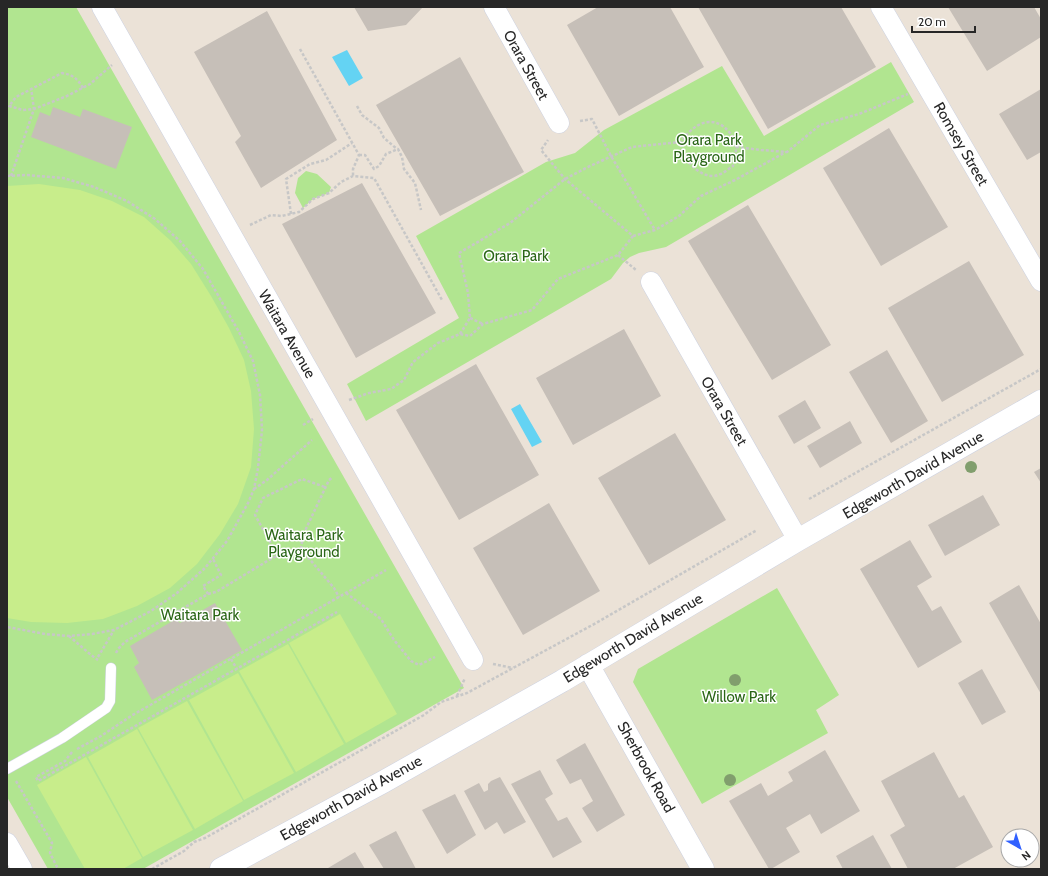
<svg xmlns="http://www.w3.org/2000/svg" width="1048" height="876" font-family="Cabin,sans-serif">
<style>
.green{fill:#b1e590}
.pitch{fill:#c8ed8b}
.water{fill:#64d3f3}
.building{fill:#c6bfb8}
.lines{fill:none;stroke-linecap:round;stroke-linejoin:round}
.service-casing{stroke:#cdd2e1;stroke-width:11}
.minor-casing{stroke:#cdd2e1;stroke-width:21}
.secondary-casing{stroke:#cdd2e1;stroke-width:23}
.path{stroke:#c7c7c7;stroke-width:2.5;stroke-dasharray:3 2;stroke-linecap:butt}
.service{stroke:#fff;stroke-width:10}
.minor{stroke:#fff;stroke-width:20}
.secondary{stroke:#fff;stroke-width:22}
.tree{fill:#819e6d}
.labels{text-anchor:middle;stroke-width:3;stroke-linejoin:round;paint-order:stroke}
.street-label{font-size:15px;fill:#272727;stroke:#fff}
.park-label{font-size:15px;fill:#2a6616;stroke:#fff}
</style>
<rect width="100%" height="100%" fill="#ebe2d7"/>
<path class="green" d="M7,7H76L464,688L143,869H48L7,797Z
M891,62L914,102L786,177L666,247L639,253L630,257L623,263L611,279L366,421L347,384L459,318L416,236L546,162L575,153L604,130L722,66L764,136Z
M306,171L317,174L331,187L329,193L313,199L303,208L295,193L298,178Z
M777,588L839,695L816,710L828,733L702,804L633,682L638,669Z"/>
<path class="pitch" d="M39,184L80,190L112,201L144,217L171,241L191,264L211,296L229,328L244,360L251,391L254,429L251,467L238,504L220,534L197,564L170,588L137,606L103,619L67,623L31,622L7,618V186Z
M340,614L397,714L346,743L289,643Z
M288,644L344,744L296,772L239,671Z
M238,673L294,773L244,800L189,700Z
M187,701L243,801L195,829L138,728Z
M137,729L193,830L143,857L88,757Z
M86,757L142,858L123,869H85L37,785Z"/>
<path class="water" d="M347,50L363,78L349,86L332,57Z
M520,404L542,442L532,447L511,409Z"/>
<path class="building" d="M354,7H423L406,25L368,31Z
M598,7H670L704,67L619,116L567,25Z
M698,7H841L876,67L768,129Z
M948,7H1034L1041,19V37L987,71Z
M267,11L337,140L261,188L235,142L241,136L194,52Z
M460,57L524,172L440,216L376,105Z
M1041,89V152L1027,160L999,114Z
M53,107L80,117L83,109L132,127L116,169L31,137L40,112L50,116Z
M889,128L948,227L881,266L823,168Z
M362,183L436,313L356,358L282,224Z
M748,205L831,345L772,380L688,241Z
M969,261L1024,355L942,402L888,308Z
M624,329L661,396L573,445L536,378Z
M887,350L928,421L891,443L849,372Z
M476,364L539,475L459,520L396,410Z
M805,400L821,428L794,444L778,416Z
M850,421L862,443L820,468L807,446Z
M675,433L726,520L649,565L598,478Z
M1041,468V483L1034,472Z
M983,495L1000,525L945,556L928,525Z
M549,503L600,591L523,635L473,548Z
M910,540L932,577L917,586L932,611L941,606L962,642L918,668L860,569Z
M1019,585L1041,624V694L989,603Z
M215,603L242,650L152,700L134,667L139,663L130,646L176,619L180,623Z
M982,669L1006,712L982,725L958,683Z
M585,743L625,815L597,832L582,808L593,801L581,779L570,784L556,760Z
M825,750L860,811L821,834L810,814L786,828L800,852L771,869H769L729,801L761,783L768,796L793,781L788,772Z
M934,752L959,798L964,795L993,847L953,869H908L890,835L905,826L881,781Z
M540,770L553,794L545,799L558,821L567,817L582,842L553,858L511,784Z
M500,777L526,822L504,834L497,822L485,830L464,791L479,783L484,792L488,790V784L491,781Z
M455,794L476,835L447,854L422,810Z
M396,831L416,869H384L369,845Z
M873,835L892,869H843L836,856Z
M355,852L365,869H328V868Z"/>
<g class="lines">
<defs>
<path id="service" d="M7,769L62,738L106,708L110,701L111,668"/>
<path id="minor" d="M102,7L473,660
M494,7L559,123
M881,7L1041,281
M651,282L798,540
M7,843L22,869"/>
<path id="secondary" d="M588,665L703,869
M221,869L383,782L562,681L798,540L1041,401"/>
</defs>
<use href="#service" class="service-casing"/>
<use href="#minor" class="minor-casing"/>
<use href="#secondary" class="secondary-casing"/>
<path class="path" d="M300,49L359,155L353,169V176
M83,88C77,78 73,75 62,73L16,97L9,106L23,110L34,109L67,96L90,84L112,65
M357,106L362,115L379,128L384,138L397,149
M580,121L592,119L611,156L655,230
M736,147L761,150L787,152L820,125L859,114L908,94
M359,155H365L374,169L379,166L386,154L398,149L402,157L404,169L415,183L421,210
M7,176L26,175L63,178L94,187L127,201L155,219L180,241L203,269L239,332L253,361L260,395L262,430L258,468L254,489L248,503L227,541L205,568L177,593L151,611L114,630L92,634L69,636L45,634L7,627
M11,176L34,109L31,88
M291,214L286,179L310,164L326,160L352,143
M250,225L271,215L282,216L299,212L313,199L329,193L341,182L353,176L374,178L442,300
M633,236L655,230L679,216L701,196L735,180L786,152
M618,255L636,270
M470,318L483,324
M460,334L470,318L468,293L459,253L510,223L565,179L588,167L632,147L681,142C682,146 682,151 684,154C689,165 701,176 713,176C720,176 727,170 733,166C734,161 736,154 736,148C736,143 733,137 730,133C713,112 693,124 681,142
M349,400L369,393L391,389L404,380L413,362L438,343L460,334L470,336L483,324L532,310L558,279L618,255L633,236L565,179L541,150L548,140
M303,425L313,419
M254,489L267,480L312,440
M809,499L1041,369
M301,549L303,535L329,480L333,477
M278,556L255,515L263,498L302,479L325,487
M346,593L381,619L394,640L411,661L419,665L435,657
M208,594L216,592L269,560L287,551L301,549L334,588L339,597
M69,636L91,655L98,660
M116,653L118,649L125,642L208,594L203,586L221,575L213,559
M98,657L114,630
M231,659L237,669
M493,664L513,668
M457,696L465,678
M77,749L101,736L131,716L386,570
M72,752L65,761L36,777L38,781L337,612
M16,781L52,843L50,853L58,869
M152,869L184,851L194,842L205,838L424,715L441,702L467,693L596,623L757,530"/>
<use href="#service" class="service"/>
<use href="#minor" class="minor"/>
<use href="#secondary" class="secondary"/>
</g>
<g class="tree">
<circle cx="971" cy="467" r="6"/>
<circle cx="735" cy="680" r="6"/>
<circle cx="730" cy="780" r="6"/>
</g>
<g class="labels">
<g class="street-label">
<text transform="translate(526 65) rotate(61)" y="5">Orara Street</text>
<text transform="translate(961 144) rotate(60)" y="5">Romsey Street</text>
<text transform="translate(287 334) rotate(60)" y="5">Waitara Avenue</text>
<text transform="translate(724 411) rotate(60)" y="5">Orara Street</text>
<text transform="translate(913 475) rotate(-30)" y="5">Edgeworth David Avenue</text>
<text transform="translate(633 638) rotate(-31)" y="5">Edgeworth David Avenue</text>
<text transform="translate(646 767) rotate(61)" y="5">Sherbrook Road</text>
<text transform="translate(351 798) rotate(-29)" y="5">Edgeworth David Avenue</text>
</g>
<g class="park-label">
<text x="709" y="145">Orara Park<tspan x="709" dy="17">Playground</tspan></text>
<text x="516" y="261">Orara Park</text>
<text x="304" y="540">Waitara Park<tspan x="304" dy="17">Playground</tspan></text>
<text x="200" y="620">Waitara Park</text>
<text x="739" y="702">Willow Park</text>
</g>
</g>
<rect width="1048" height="876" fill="none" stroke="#272727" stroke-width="16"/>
<g transform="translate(1020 848) rotate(141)"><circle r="19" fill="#ffffff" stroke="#a9a9a9"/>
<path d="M0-3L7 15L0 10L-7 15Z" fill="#3060ff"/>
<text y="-6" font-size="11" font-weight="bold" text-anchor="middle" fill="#272727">N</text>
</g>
<path d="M912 26v6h63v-6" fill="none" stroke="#272727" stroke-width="2"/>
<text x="918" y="26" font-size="12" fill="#272727" stroke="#ffffff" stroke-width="3" paint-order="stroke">20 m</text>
</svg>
